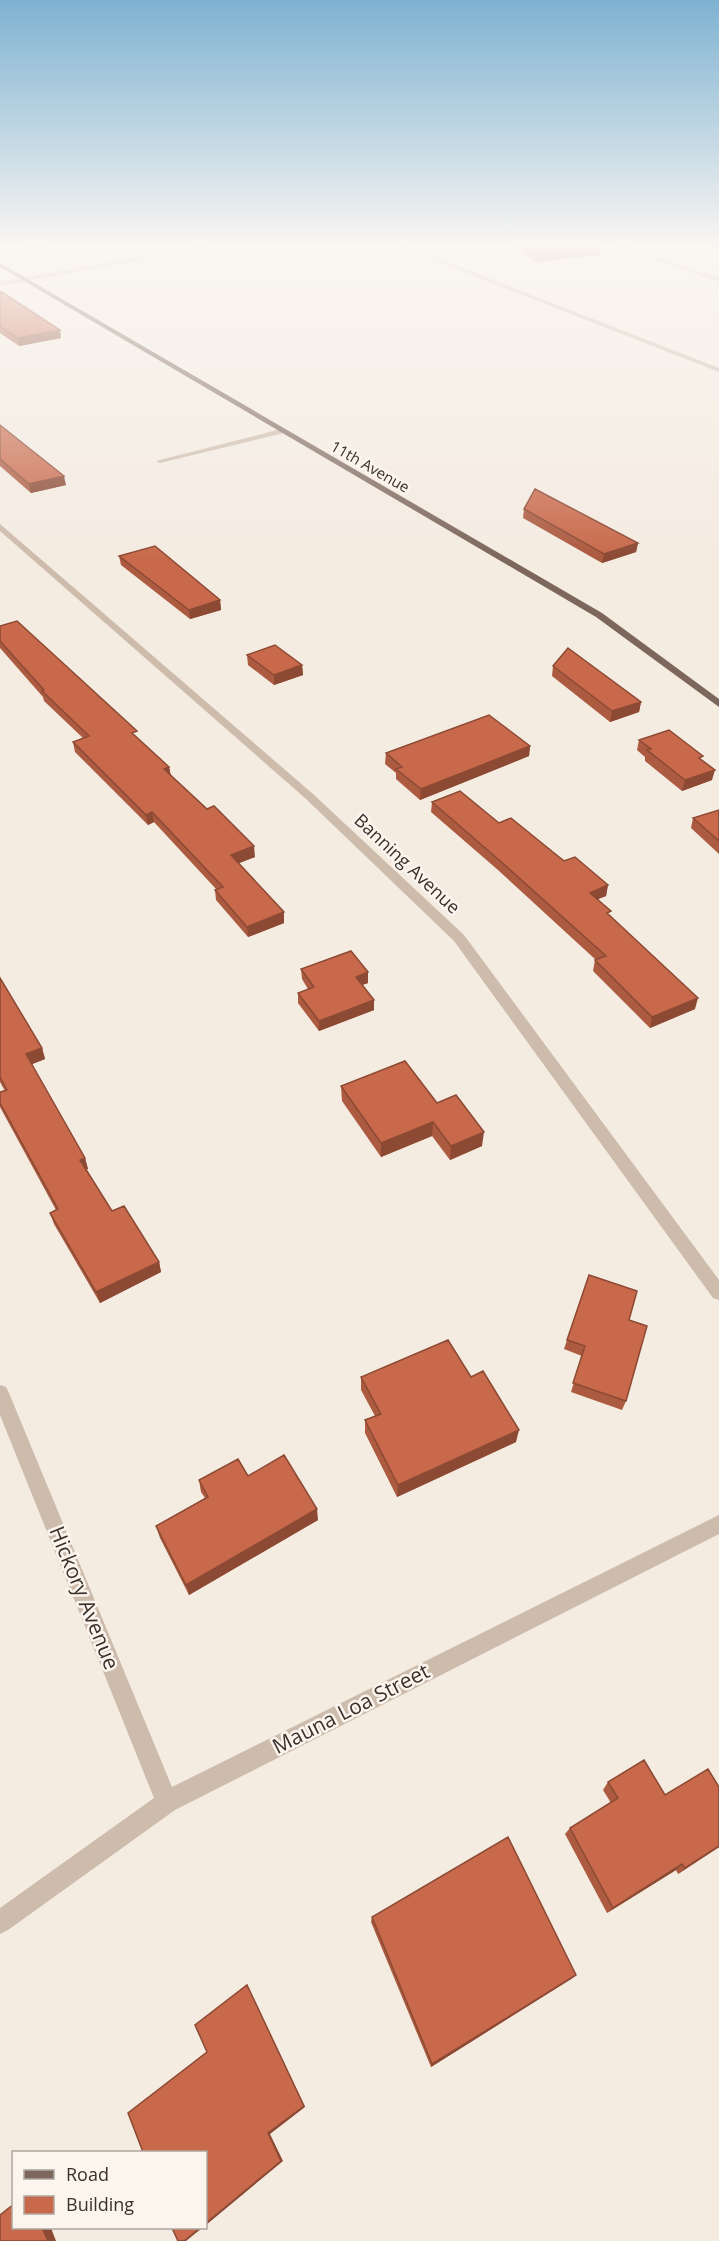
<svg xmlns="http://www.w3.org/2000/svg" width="719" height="2241" viewBox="0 0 719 2241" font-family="'Open Sans',sans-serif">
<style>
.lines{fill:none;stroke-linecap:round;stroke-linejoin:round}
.minor{fill:#cdbbac;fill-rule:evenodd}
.major{fill:#7d675c;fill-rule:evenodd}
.wall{fill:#ac5a40}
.shaded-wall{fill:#8c4a34}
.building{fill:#c8694b;stroke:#8c4a34;stroke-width:1.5}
.labels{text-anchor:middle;stroke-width:5;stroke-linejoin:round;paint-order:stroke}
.far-street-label{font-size:15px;fill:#3b302b;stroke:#fbf5ee}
.street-label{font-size:18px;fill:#3b302b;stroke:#fbf5ee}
.near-street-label{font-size:21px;fill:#3b302b;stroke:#fbf5ee}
</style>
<rect width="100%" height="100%" fill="#f4ebe1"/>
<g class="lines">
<path class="minor" d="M211,244H225L0,286V282Z
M392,244H401L719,368V372Z
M610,244H619L719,278V282Z
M281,429L285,431L284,433L160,463L156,461Z
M0,524L313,794L464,935L719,1280V1300L713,1298L454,941L305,798L0,531Z
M0,1385L6,1387L9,1393L172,1787L719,1515V1534L175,1810L8,1930L0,1934V1908L154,1798L0,1415Z"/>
<path class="major" d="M0,263L602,613L719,699V707L596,617L0,267Z"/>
</g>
<path class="wall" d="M17,244H63L27,250Z
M510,244H585L600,250L599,255L536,262Z
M0,292L61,338L19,346L0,333Z
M0,425L66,485L31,493L0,466Z
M524,509L638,543L636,552L602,563L523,518Z
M119,556L220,600L221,610L190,619L121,565Z
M0,626L138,738L169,767L171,776L255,857L238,863L284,912V923L248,937L216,900L215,890L216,889L154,822L148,825L75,752L73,742L83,738L44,701L43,697L0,648Z
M247,655L302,665L303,675L274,685L248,665Z
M553,666L641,702L639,712L610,722L552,676Z
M639,740L702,760L712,780L682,791L645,761V757L637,750Z
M530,746L529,756L420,800L396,779V773L385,764L386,753Z
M432,802L499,823L608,885L606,896L598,899L610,916L695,1009L650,1028L593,971L595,960H596L498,870L431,812Z
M719,810V854L691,828L693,818Z
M301,969L368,983L362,985L374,1010L319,1031L298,1003V993L308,989L302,979Z
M0,978L42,1048L45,1059L32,1064L85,1158L88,1169H86L112,1211L159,1262L161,1272L100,1303L54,1224L50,1213L56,1210L0,1107V1092L5,1091L0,1082Z
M341,1086L437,1103L482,1146L450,1160L432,1136L381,1157L342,1101Z
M629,1320L626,1401L622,1410L571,1392L582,1356L564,1349L567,1340Z
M361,1377H471L516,1442L397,1497L365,1433V1420L375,1416L361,1390Z
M248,1476L318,1520L189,1595L160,1538L156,1526L205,1498L201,1492L199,1480Z
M608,1782L665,1795L719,1847L678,1874L676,1870L607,1913L565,1834L570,1828L611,1803L603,1790Z
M372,1917L576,1975L571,1979L431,2067L371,1922Z"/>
<path class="shaded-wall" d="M26,244H63L27,250Z
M600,250L599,255L536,262L537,256Z
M60,330L61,338L19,346L18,338Z
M64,476L66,485L31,493L29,484Z
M638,543L636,552L602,563L604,554Z
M220,600L221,610L190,619L189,610Z
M302,665L303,675L274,685V675Z
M641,702L639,712L610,722L612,711Z
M530,746L529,756L420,800L421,789Z
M169,767L171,777L164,769Z
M715,770L712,780L682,791L685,780Z
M152,812L154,822L148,825L146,815Z
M254,846L255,857L232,866L231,855Z
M608,885L606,896L588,903L590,893Z
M284,912V923L248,937L247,927Z
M368,972V983L356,987V977Z
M698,998L695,1009L650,1028L652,1017Z
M374,1000V1010L319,1031V1021Z
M42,1048L45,1059L30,1065L26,1054Z
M433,1122L432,1136L381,1157V1143Z
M484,1132L482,1146L450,1160L451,1146Z
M85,1158L88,1169L83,1171L80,1160Z
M159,1262L161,1272L100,1303L96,1292Z
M519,1430L516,1442L397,1497L398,1485Z
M317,1509L318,1520L189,1595L186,1585Z
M719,1846V1847L678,1874L685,1868Z
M682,1864L676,1870L607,1913L613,1908Z
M576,1975L571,1979L431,2067L432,2064Z
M247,1985L305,2107L270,2134L283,2161L206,2225Z
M42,2228H51L56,2241H48Z
M200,2228H202L186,2241H184Z"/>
<path class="building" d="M519,244H585L600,250L537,256Z
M0,292H2L60,330L18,338L0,326Z
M0,425L64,476L29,484L0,459Z
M535,489L638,543L604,554L524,509Z
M155,546L220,600L189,610L119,556Z
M17,621L137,731L132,733L169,767L164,769L207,809L214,806L254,846L231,855L284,912L247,927L215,890L223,887L152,812L146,815L73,742L89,736L42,691L44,690L0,641V626Z
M275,645L302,665L274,675L247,655Z
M568,648L641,702L612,711L553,666Z
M489,715L530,746L421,789L396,769L402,767L386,753Z
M669,730L703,756L699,758L715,770L685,780L647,750L651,749L639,740Z
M460,791L499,823L511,818L564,861L575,857L608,885L590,893L611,911L607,913L698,998L652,1017L595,960L606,956L499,860L432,802Z
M719,810V841L693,818Z
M351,951L368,972L356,977L374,1000L319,1021L298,993L314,987L301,969Z
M0,978L42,1048L26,1054L85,1158L80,1160L112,1211L124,1206L159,1262L96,1292L50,1213L58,1209L0,1103V1092L7,1090L0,1077Z
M405,1061L437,1103L456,1095L484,1132L451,1146L433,1122L381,1143L341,1086Z
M589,1275L637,1291L629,1320L647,1326L626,1401L573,1383L585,1346L567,1340Z
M448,1340L471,1377L483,1371L519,1430L398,1485L365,1420L381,1414L361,1377Z
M284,1455L317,1509L186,1585L156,1526L208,1497L199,1480L238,1459L248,1476Z
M644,1760L665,1795L708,1769L719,1787V1846L685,1868L682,1864L613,1908L570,1828L618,1798L608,1782Z
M508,1837L576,1975L432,2064L372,1917Z
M247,1985L304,2106L268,2133L281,2161L206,2223V2152H143L128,2113L207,2052L195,2025Z
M14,2204V2228H42L48,2241H0V2215Z
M172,2228H200L184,2241H178Z"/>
<linearGradient id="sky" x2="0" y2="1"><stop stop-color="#7eb2d2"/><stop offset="0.44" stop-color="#faf6f2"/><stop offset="1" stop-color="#faf6f2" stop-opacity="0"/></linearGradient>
<rect width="719" height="558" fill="url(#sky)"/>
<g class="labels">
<g class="far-street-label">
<text transform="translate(370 467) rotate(30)" y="5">11th Avenue</text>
</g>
<g class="street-label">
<text transform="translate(407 864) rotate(43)" y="6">Banning Avenue</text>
</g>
<g class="near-street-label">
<text transform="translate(84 1598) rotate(68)" y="7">Hickory Avenue</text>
<text transform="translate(351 1709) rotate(-27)" y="7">Mauna Loa Street</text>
</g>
</g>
<rect x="12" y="2151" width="195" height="78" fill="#fbf5ee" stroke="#aea6a0" stroke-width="1.5"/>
<rect x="24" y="2170" width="30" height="9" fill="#7d675c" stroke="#aea6a0" stroke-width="1.5"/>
<text x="66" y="2181" font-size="18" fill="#3b302b">Road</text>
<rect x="24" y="2196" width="30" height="18" fill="#c8694b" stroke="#aea6a0" stroke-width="1.5"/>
<text x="66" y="2211" font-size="18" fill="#3b302b">Building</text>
</svg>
